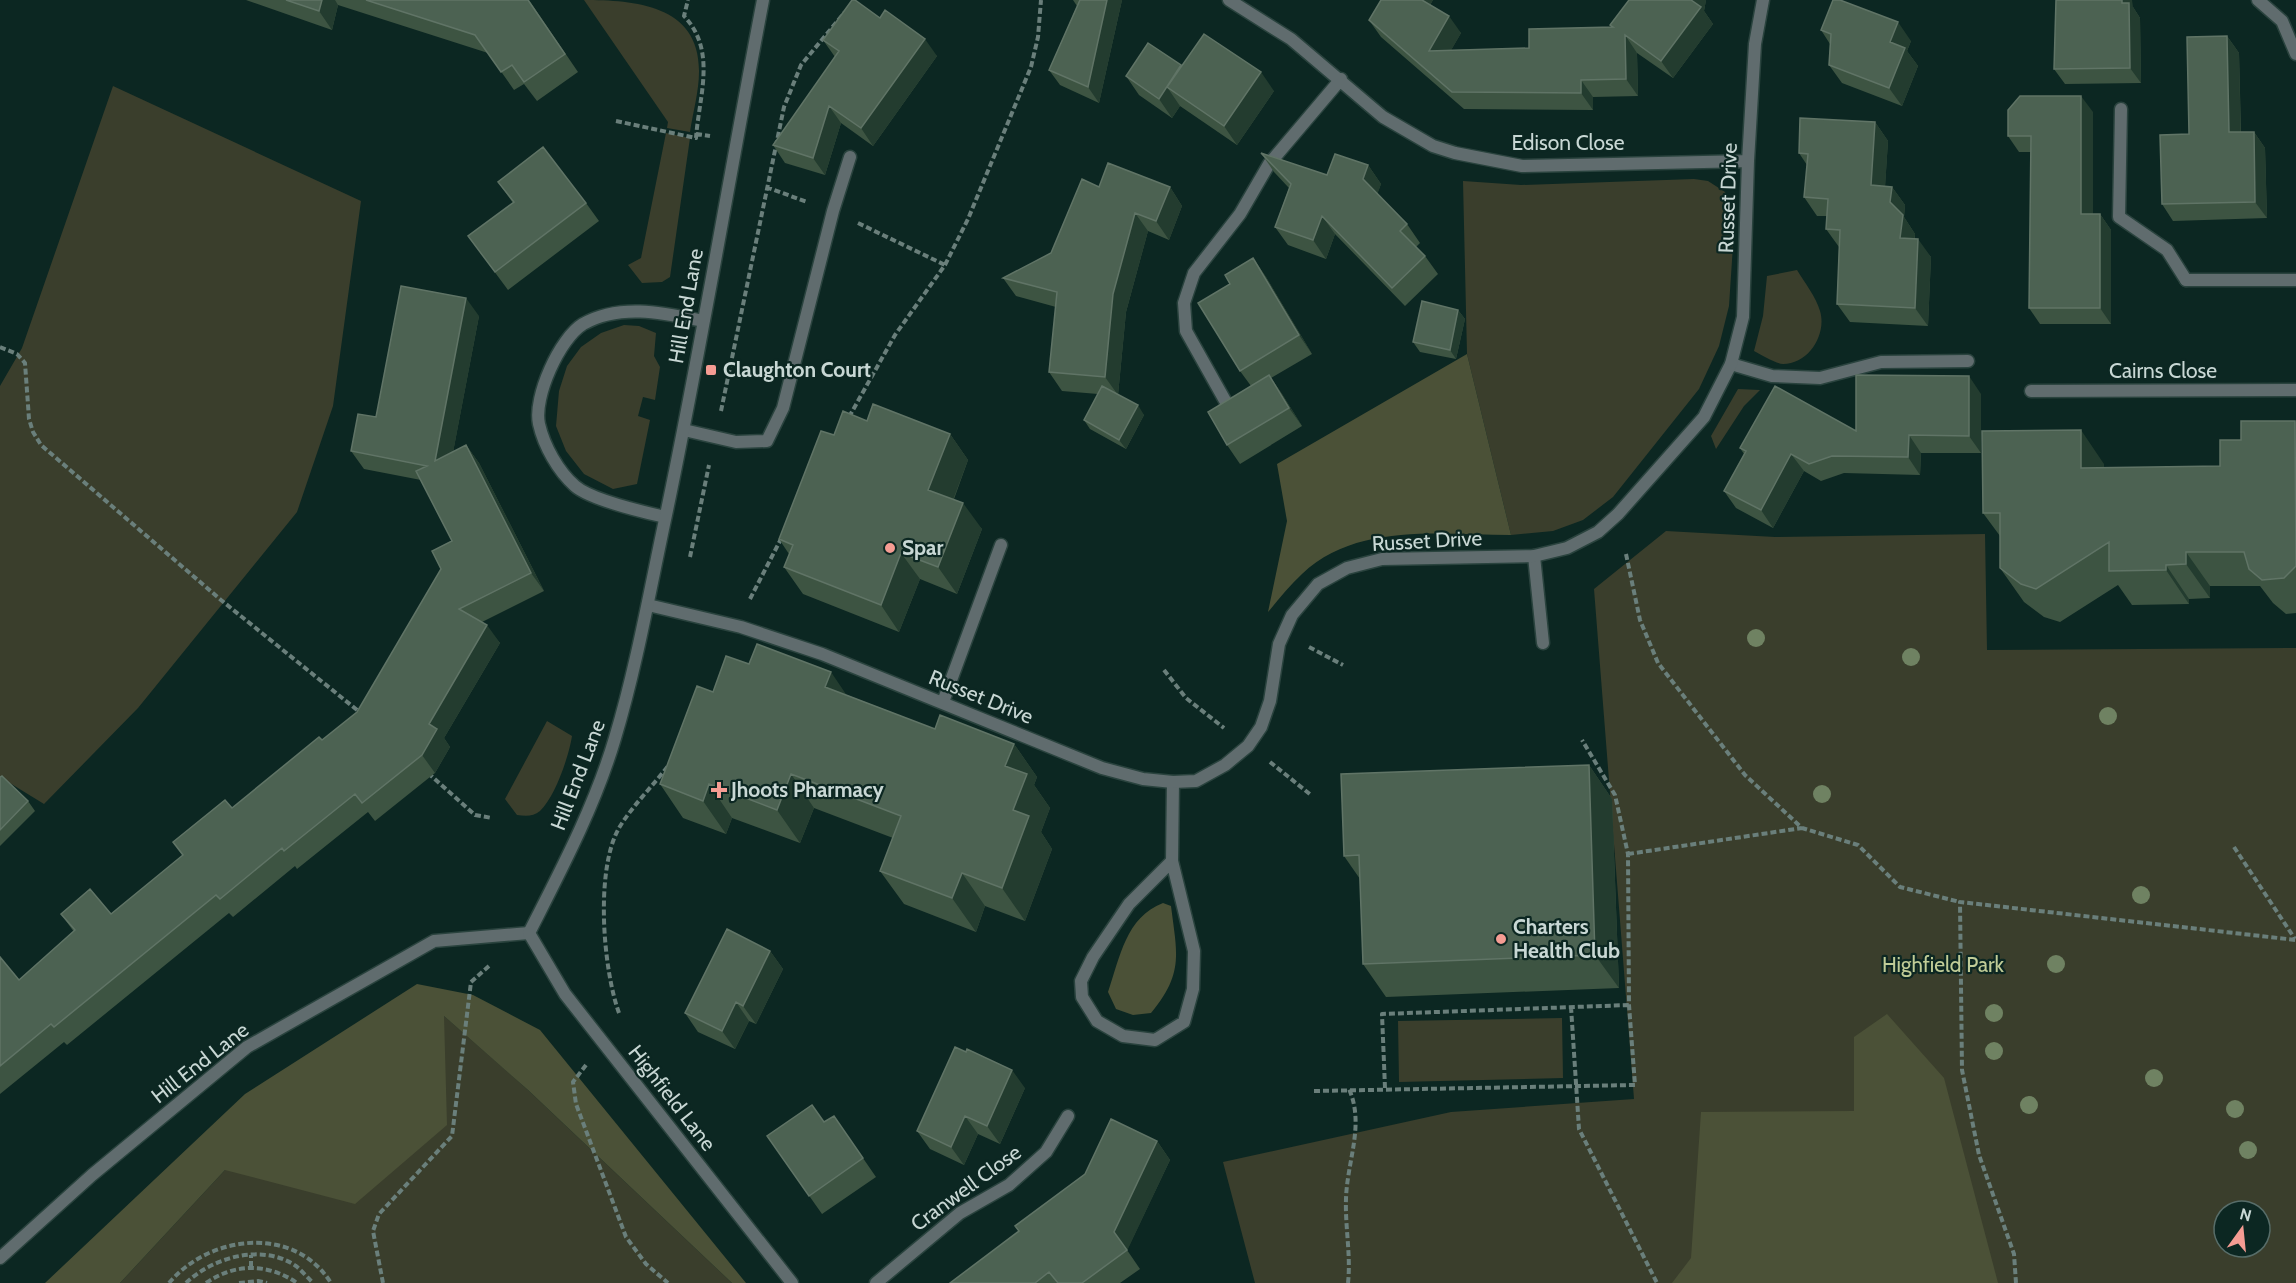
<svg xmlns="http://www.w3.org/2000/svg" width="2296" height="1283" viewBox="0 0 2296 1283" font-family="Cabin,sans-serif">
<style>
.green{fill:#3a3e2c;fill-rule:evenodd}
.forest{fill:#4b5137}
.lines{fill:none;stroke-linecap:round;stroke-linejoin:round}
.service-casing{stroke:#2a433e;stroke-width:15}
.minor-casing{stroke:#2a433e;stroke-width:15}
.tertiary-casing{stroke:#2a433e;stroke-width:15}
.path{stroke:#6a7f7b;stroke-width:4;stroke-dasharray:6 3;stroke-linecap:butt}
.service{stroke:#606c6e;stroke-width:12}
.minor{stroke:#606c6e;stroke-width:12}
.tertiary{stroke:#606c6e;stroke-width:12}
.tree{fill:#6f8262}
.wall{fill:#3d5442}
.shaded-wall{fill:#233c2f}
.building{fill:#4c6252;stroke:#607466;stroke-width:1.5}
.poi-dot{fill:#f59c93;stroke:#0c2722;stroke-width:2}
.labels{text-anchor:middle;stroke-width:4.5;stroke-linejoin:round;paint-order:stroke}
.street-label{font-size:21px;fill:#c8d7d4;stroke:#0c2722}
.poi-label{font-size:21px;font-weight:bold;fill:#c8d7d4;stroke:#0c2722;text-anchor:start}
.park-label{font-size:21px;fill:#c0cc97;stroke:#0c2722}
</style>
<rect width="100%" height="100%" fill="#0c2722"/>
<path class="green" d="M584,0C635,0 700,5 699,72C699,91 693,112 690,132L667,128L668,122Z
M113,86L361,201L333,406L297,512L138,708L44,804L0,777V386L22,348Z
M666,133L690,138L670,277L662,282L642,283L628,265L641,258Z
M1694,179L1708,181L1725,192L1735,215L1729,306L1719,346L1699,389L1613,497L1583,520L1553,531L1511,535L1467,354L1463,181L1521,185Z
M1797,270C1805,283 1816,297 1820,311C1827,334 1809,364 1783,364C1774,363 1762,355 1754,351L1763,316L1767,276Z
M624,325L639,326L656,333L654,356L660,367L655,400L643,397L638,416L650,420L637,484L613,489L584,474L566,451L556,426L559,391L567,366L581,347L601,333Z
M1738,389L1760,390L1744,406L1716,449L1711,436Z
M1666,531L1775,537L1985,534L1987,650L2296,648V1283H1255L1223,1162L1451,1112L1634,1099L1594,589ZM2224,1211H2260V1247H2224Z
M547,721L572,736C569,756 555,797 540,811C533,817 525,816 517,815L505,799Z
M443,1015L528,1090L732,1283H120L225,1170Z
M1562,1018L1563,1078L1399,1082L1398,1021Z"/>
<path class="forest" d="M1467,354L1511,535C1441,535 1357,522 1302,574C1290,585 1279,599 1268,612L1287,521L1277,464Z
M1163,903L1171,906C1177,954 1184,973 1151,1013L1133,1015L1116,1009L1108,992C1120,957 1126,917 1163,903Z
M417,984L473,995L540,1030L746,1283H732L528,1090L444,1016L447,1125L355,1204L225,1170L120,1283H45L245,1094Z
M1887,1014L1944,1078L1998,1283H1672L1691,1258L1701,1112L1854,1111V1037Z"/>
<g class="lines">
<g class="service-casing">
<path id="service" d="M2121,109L2119,217L2167,250L2186,280
M1731,364L1772,376L1820,378L1881,362L1968,361
M2031,391L2296,390
M684,430L736,442L767,441L783,408L833,211L850,157
M1534,556L1543,643
M943,702L1001,545
M1172,861L1129,904L1093,957L1081,981L1082,997L1097,1021L1123,1036L1155,1040L1184,1022L1193,989L1194,951L1172,861L1173,782"/>
</g>
<g class="minor-casing">
<path id="minor" d="M1229,0L1291,39L1383,117L1433,146L1455,153L1522,166L1748,161
M2258,0L2282,21L2296,54
M2186,280H2296
M1232,413L1186,331L1184,303L1194,273L1240,214L1269,164L1341,79
M665,517C643,512 591,500 575,486C558,471 544,446 539,424C533,397 560,338 583,324C620,303 664,313 703,321
M648,605L741,627L822,654L1102,768L1143,779L1173,782L1196,781L1225,765L1248,746L1261,727L1270,701L1279,644L1292,615L1318,584L1347,568L1382,559L1534,556L1567,548L1598,532L1618,514L1704,417L1731,364L1743,317L1748,161L1755,44L1763,0
M0,1258L92,1175L247,1047L434,941L529,933
M876,1283L960,1213L1009,1185L1046,1152L1068,1116"/>
</g>
<g class="tertiary-casing">
<path id="tertiary" d="M763,0C730,172 702,344 666,515C650,589 637,665 615,738C595,806 561,870 529,933L565,994L792,1283"/>
</g>
<path class="path" d="M616,121L696,138C699,96 717,51 684,16L688,0
M696,134L710,136
M766,187L807,202
M858,223L945,265
M0,347L17,354L25,363L29,419L33,432L41,445L221,600L362,714
M721,411L784,107L801,65L845,12
M849,417L895,335L945,265L968,219L1031,67L1038,37L1041,0
M1626,554L1640,620L1658,663L1745,775L1802,828L1858,845L1900,887L1960,902
M690,557L709,465
M750,599L782,537
M1309,647L1343,665
M1164,670L1186,698L1224,728
M1270,762L1311,795
M428,773L475,815L492,818
M2234,847L2295,939
M1628,854L1802,828
M1571,1007L1579,1129L1657,1283
M619,1013C603,969 595,870 619,828C632,806 653,786 668,766
M586,1065L573,1082L576,1104L626,1237L646,1264L668,1283
M1385,1088L1382,1014L1629,1005
M1314,1091L1635,1085L1629,1005L1628,854L1615,795L1582,740
M251,1267V1255
M169,1283C209,1235 294,1224 331,1283
M186,1283C213,1257 263,1243 296,1266C302,1271 308,1278 313,1283
M206,1283C235,1263 268,1263 297,1283
M239,1283L258,1281L267,1283
M383,1283L373,1231L379,1214L452,1136L471,982L489,966
M1348,1283C1351,1255 1345,1227 1346,1199C1347,1161 1365,1125 1349,1089
M2016,1283L2014,1254L1979,1155L1962,1070L1960,902L2296,940"/>
<use href="#service" class="service"/>
<use href="#minor" class="minor"/>
<use href="#tertiary" class="tertiary"/>
</g>
<g class="tree">
<circle cx="1756" cy="638" r="9"/>
<circle cx="1911" cy="657" r="9"/>
<circle cx="2108" cy="716" r="9"/>
<circle cx="1822" cy="794" r="9"/>
<circle cx="2141" cy="895" r="9"/>
<circle cx="2056" cy="964" r="9"/>
<circle cx="1994" cy="1013" r="9"/>
<circle cx="1994" cy="1051" r="9"/>
<circle cx="2154" cy="1078" r="9"/>
<circle cx="2029" cy="1105" r="9"/>
<circle cx="2235" cy="1109" r="9"/>
<circle cx="2248" cy="1150" r="9"/>
</g>
<path class="wall" d="M246,0H529L578,72L537,101L524,84L514,90L488,53L338,5L332,30Z
M1073,0H1122L1099,103L1060,85L1049,70L1077,6Z
M1381,0H1433L1430,5L1461,33L1451,50L1529,48L1612,27L1610,25L1629,0H1706L1704,11L1713,24L1673,78L1637,53L1638,96L1593,97V110L1464,109L1381,37L1369,20Z
M2133,7L2140,18L2141,83L2065,84L2054,69Z
M880,18L937,56L873,146L841,123L825,175L785,163L773,145L835,57L823,40Z
M1821,30L1911,41L1907,51L1918,66L1902,106L1842,83L1829,65L1830,44Z
M2227,36L2239,53L2241,132H2254L2265,148L2267,218L2173,221L2162,204Z
M1182,66L1274,91L1237,145L1180,106L1172,118L1139,95L1126,76Z
M2093,112V214H2100L2111,230V324H2040L2029,308L2031,152H2019L2008,136Z
M1875,122L1888,141L1885,186L1892,187L1905,205L1904,217L1915,234V239L1931,257L1928,326L1850,322L1837,304L1839,247L1826,229L1827,216H1817L1804,197L1807,165L1799,153Z
M1261,153L1327,175L1368,165L1381,184L1377,194L1407,224L1420,243L1416,247L1425,256L1438,274L1405,306L1335,234L1326,259L1288,245L1275,227L1289,188L1274,172Z
M498,182L586,203L599,221L508,290L468,236L513,203Z
M1099,187H1170L1182,206L1169,240L1148,231L1126,312L1118,395L1144,415L1126,449L1090,429L1084,420L1098,394L1062,391L1049,372L1056,307L1016,296L1003,278L1051,253Z
M1253,258L1266,277L1312,354L1271,378L1282,394L1302,426L1240,464L1227,445L1251,386L1240,371L1230,284Z
M1458,310L1465,319L1456,359L1420,352L1413,342Z
M479,316L453,452L466,445L479,463L544,591L482,622L500,643L444,738L450,747L435,773L375,821L368,812L297,869L295,866L233,917L229,913L67,1045L64,1042L0,1094V957L19,980L74,932L61,914H111L183,856L173,842L232,808L322,740L357,712L441,569L452,541L421,480L364,469L351,451L376,417Z
M1981,394V453H1921L1920,475L1844,473L1821,481L1804,471L1773,528L1736,508L1724,491L1744,454L1740,448L1856,431Z
M867,421L950,434L968,460L954,499L982,529L957,594L920,579L899,632L803,594L784,567L789,554L779,539L834,435Z
M2295,421L2296,423V613L2286,614L2273,603L2260,586H2210V598L2189,599V604L2132,605L2118,585L2060,622L2044,617L2024,602L2000,568V536L1983,513L2104,464V468L2220,466L2241,440Z
M749,664L847,695L935,729L1014,744L1037,777L1034,785L1050,808L1041,832L1052,849L1025,921L985,906L976,932L904,904L880,871L893,838L814,808L800,843L732,818L726,834L683,818L660,784L713,692Z
M1589,765L1612,799L1619,988L1386,997L1363,964L1360,879L1344,856Z
M0,777L28,801L35,811L0,846Z
M770,951L783,969L756,1024L749,1021L735,1049L698,1032L685,1013Z
M1025,1088L1000,1144L978,1134L964,1165L930,1149L917,1131Z
M834,1116L876,1177L822,1214L767,1136L824,1122Z
M1157,1141L1170,1160L1127,1250L1140,1269L1120,1283H950Z"/>
<path class="shaded-wall" d="M322,0H335L338,5L332,30L319,11Z
M1107,0H1122L1099,103L1088,87Z
M1417,0H1433L1425,12Z
M1691,0H1706L1704,11L1713,24L1673,78L1661,61Z
M2122,0H2132L2133,7L2140,18L2141,83L2130,68Z
M1449,16L1461,33L1441,68L1429,51Z
M1898,22L1911,41L1907,51L1918,66L1902,106L1889,88L1890,42Z
M1625,35L1637,53L1638,96L1626,79Z
M2227,36L2239,53L2241,149L2229,132Z
M925,39L937,56L873,146L861,128Z
M1181,65L1167,87L1180,106L1172,118L1159,99Z
M1261,72L1274,91L1237,145L1224,126Z
M1581,80L1593,97V110L1581,93Z
M2081,96L2093,112V230L2081,214Z
M829,106L841,123L825,175L813,158Z
M1875,122L1888,141L1884,204L1871,185Z
M2254,132L2265,148L2267,218L2255,202Z
M1368,165L1381,184L1376,198L1363,179Z
M1170,187L1182,206L1169,240L1156,221Z
M1892,187L1905,205L1904,217L1915,234L1913,257L1900,238L1890,202Z
M1135,213L1148,231L1126,312L1118,395L1105,377L1113,294Z
M2100,214L2111,230V324L2100,308Z
M1322,216L1335,234L1326,259L1313,240Z
M1918,239L1931,257L1928,326L1915,308Z
M1253,258L1266,277L1312,354L1299,335Z
M466,298L479,316L448,479L435,461Z
M1458,310L1465,319L1456,359L1450,350Z
M1269,375L1282,394L1302,426L1289,408Z
M1969,376L1981,394V453L1969,436Z
M1138,405L1144,415L1126,449L1119,440Z
M2295,421L2296,423V527Z
M2081,430L2104,464V502L2081,468Z
M950,434L968,460L947,516L928,490Z
M1909,435L1921,453L1920,475L1908,457Z
M466,445L479,463L544,591L531,573Z
M1791,454L1804,471L1773,528L1761,510Z
M963,503L982,529L957,594L938,567Z
M2186,552L2210,586V598L2186,564Z
M901,553L920,579L899,632L881,605Z
M2166,565L2189,599V604L2166,570Z
M487,625L500,643L444,738L450,747L435,773L422,755L429,724Z
M831,672L854,706L825,687Z
M1014,744L1037,777L1034,785L1050,808L1041,832L1052,849L1025,921L1002,888L1013,810L1005,766Z
M1589,765L1612,799L1619,988L1595,955Z
M791,774L814,808L800,843L777,810Z
M709,784L732,818L726,834L703,801Z
M962,873L985,906L976,932L952,898Z
M770,951L783,969L756,1024L743,1006Z
M736,1002L749,1021L735,1049L722,1031Z
M1012,1070L1025,1088L1000,1144L987,1126Z
M965,1116L978,1134L964,1165L951,1147Z
M1157,1141L1170,1160L1127,1251L1114,1232Z"/>
<path class="building" d="M286,0H322L319,11Z
M366,0H528L565,54L524,82L512,65L501,72L475,35Z
M852,0H855L880,18L885,10L925,39L861,128L829,106L813,158L773,145L839,51L823,40Z
M1080,0H1107L1088,87L1049,70Z
M1381,0H1422L1449,16L1429,51L1529,48V29L1613,27L1610,25L1629,0H1691L1701,7L1661,61L1625,35L1626,79L1581,80V93L1452,92L1369,20Z
M1833,0H1840L1898,22L1890,42L1905,48L1889,88L1829,65L1831,34L1821,30Z
M2056,0H2122V3H2129L2130,68L2054,69Z
M1204,34L1261,72L1224,126L1167,87Z
M2227,36L2229,132H2254L2255,202L2162,204L2160,135L2189,134L2187,37Z
M1148,43L1181,65L1159,99L1126,76Z
M2020,96H2081V214H2100V308H2029L2031,136H2008V110Z
M1800,118L1875,122L1871,185L1892,187L1890,202L1903,215L1900,238L1918,239L1915,308L1837,304L1840,230L1826,229L1828,199L1804,197L1808,154L1799,153Z
M543,147L586,203L495,272L468,236L514,202L498,182Z
M1261,153L1327,175L1335,154L1368,165L1363,179L1407,224L1400,231L1425,256L1392,288L1322,216L1313,240L1275,227L1291,184Z
M1108,163L1170,187L1156,221L1135,213L1113,294L1105,377L1049,372L1057,292L1003,278L1051,253L1082,179L1099,187Z
M1253,258L1299,335L1240,371L1198,303L1230,284L1225,275Z
M401,286L466,298L435,461L466,445L531,573L459,609L487,625L429,724L437,729L422,755L362,803L355,794L284,851L282,848L220,899L216,895L54,1027L51,1024L0,1066V957L19,980L75,930L61,914L90,889L111,914L183,855L173,842L225,800L232,808L319,737L322,740L357,712L441,569L432,551L452,541L416,471L427,466L351,451L358,414L376,417Z
M1422,301L1458,310L1450,350L1413,342Z
M1269,375L1289,408L1227,445L1208,412Z
M1856,375L1969,376V436L1909,435L1908,457L1832,456L1809,464L1791,454L1761,510L1724,491L1746,451L1740,448L1775,386L1856,431Z
M1102,386L1138,405L1119,440L1084,420Z
M873,404L950,434L928,490L963,503L938,567L901,553L881,605L784,567L793,545L779,539L821,431L834,435L843,411L867,421Z
M2241,421H2295L2296,566L2284,578L2262,580L2249,569L2244,552H2186V564L2166,565V570L2109,571V542L2036,589L2021,584L2000,568V513H1983L1982,431L2081,430V468L2220,466V440H2241Z
M757,644L831,672L825,687L935,729L940,715L1014,744L1005,766L1027,774L1013,810L1029,816L1002,888L962,873L952,898L880,871L901,816L791,774L777,810L709,784L703,801L660,784L697,686L713,692L726,656L749,664Z
M1589,765L1595,955L1363,964L1359,855L1344,856L1341,774Z
M2,776L28,801L0,830V777Z
M727,929L770,951L743,1006L736,1002L722,1031L685,1013Z
M955,1047L966,1052L967,1049L1012,1070L987,1126L965,1116L951,1147L917,1131Z
M812,1105L824,1122L834,1116L863,1158L809,1196L767,1136Z
M1111,1119L1157,1141L1114,1232L1127,1250L1082,1283H1058L1049,1272L1035,1283H950L1019,1231L1015,1226L1085,1174Z"/>
<g class="poi-dot">
<rect x="705" y="364" width="12" height="12" rx="3"/>
<circle cx="890" cy="548" r="6"/>
<path d="M716 781h6v6h6v6h-6v6h-6v-6h-6v-6h6z"/>
<circle cx="1501" cy="939" r="6"/>
</g>
<g class="labels">
<g class="street-label">
<text x="1568" y="150">Edison Close</text>
<text transform="translate(1728 198) rotate(-88)" y="7">Russet Drive</text>
<text transform="translate(686 306) rotate(-80)" y="7">Hill End Lane</text>
<text x="2163" y="378">Cairns Close</text>
<text transform="translate(1427 541) rotate(-3)" y="7">Russet Drive</text>
<text transform="translate(981 697) rotate(22)" y="7">Russet Drive</text>
<text transform="translate(578 775) rotate(-69)" y="7">Hill End Lane</text>
<text transform="translate(200 1063) rotate(-38)" y="7">Hill End Lane</text>
<text transform="translate(672 1098) rotate(52)" y="7">Highfield Lane</text>
<text transform="translate(966 1188) rotate(-36)" y="7">Cranwell Close</text>
</g>
<g class="poi-label">
<text x="723" y="377">Claughton Court</text>
<text x="902" y="555">Spar</text>
<text x="731" y="797">Jhoots Pharmacy</text>
<text x="1513" y="934">Charters<tspan x="1513" dy="24">Health Club</tspan></text>
</g>
<g class="park-label">
<text x="1943" y="972">Highfield Park</text>
</g>
</g>
<g transform="translate(2242 1229) rotate(15)"><circle r="28" fill="#0c2722" stroke="#576d69" stroke-width="1.5"/>
<path d="M0-4.5L10 22L0 15L-10 22Z" fill="#f59c93"/>
<text y="-9" font-size="16" font-weight="bold" text-anchor="middle" fill="#c8d7d4">N</text>
</g>
</svg>
